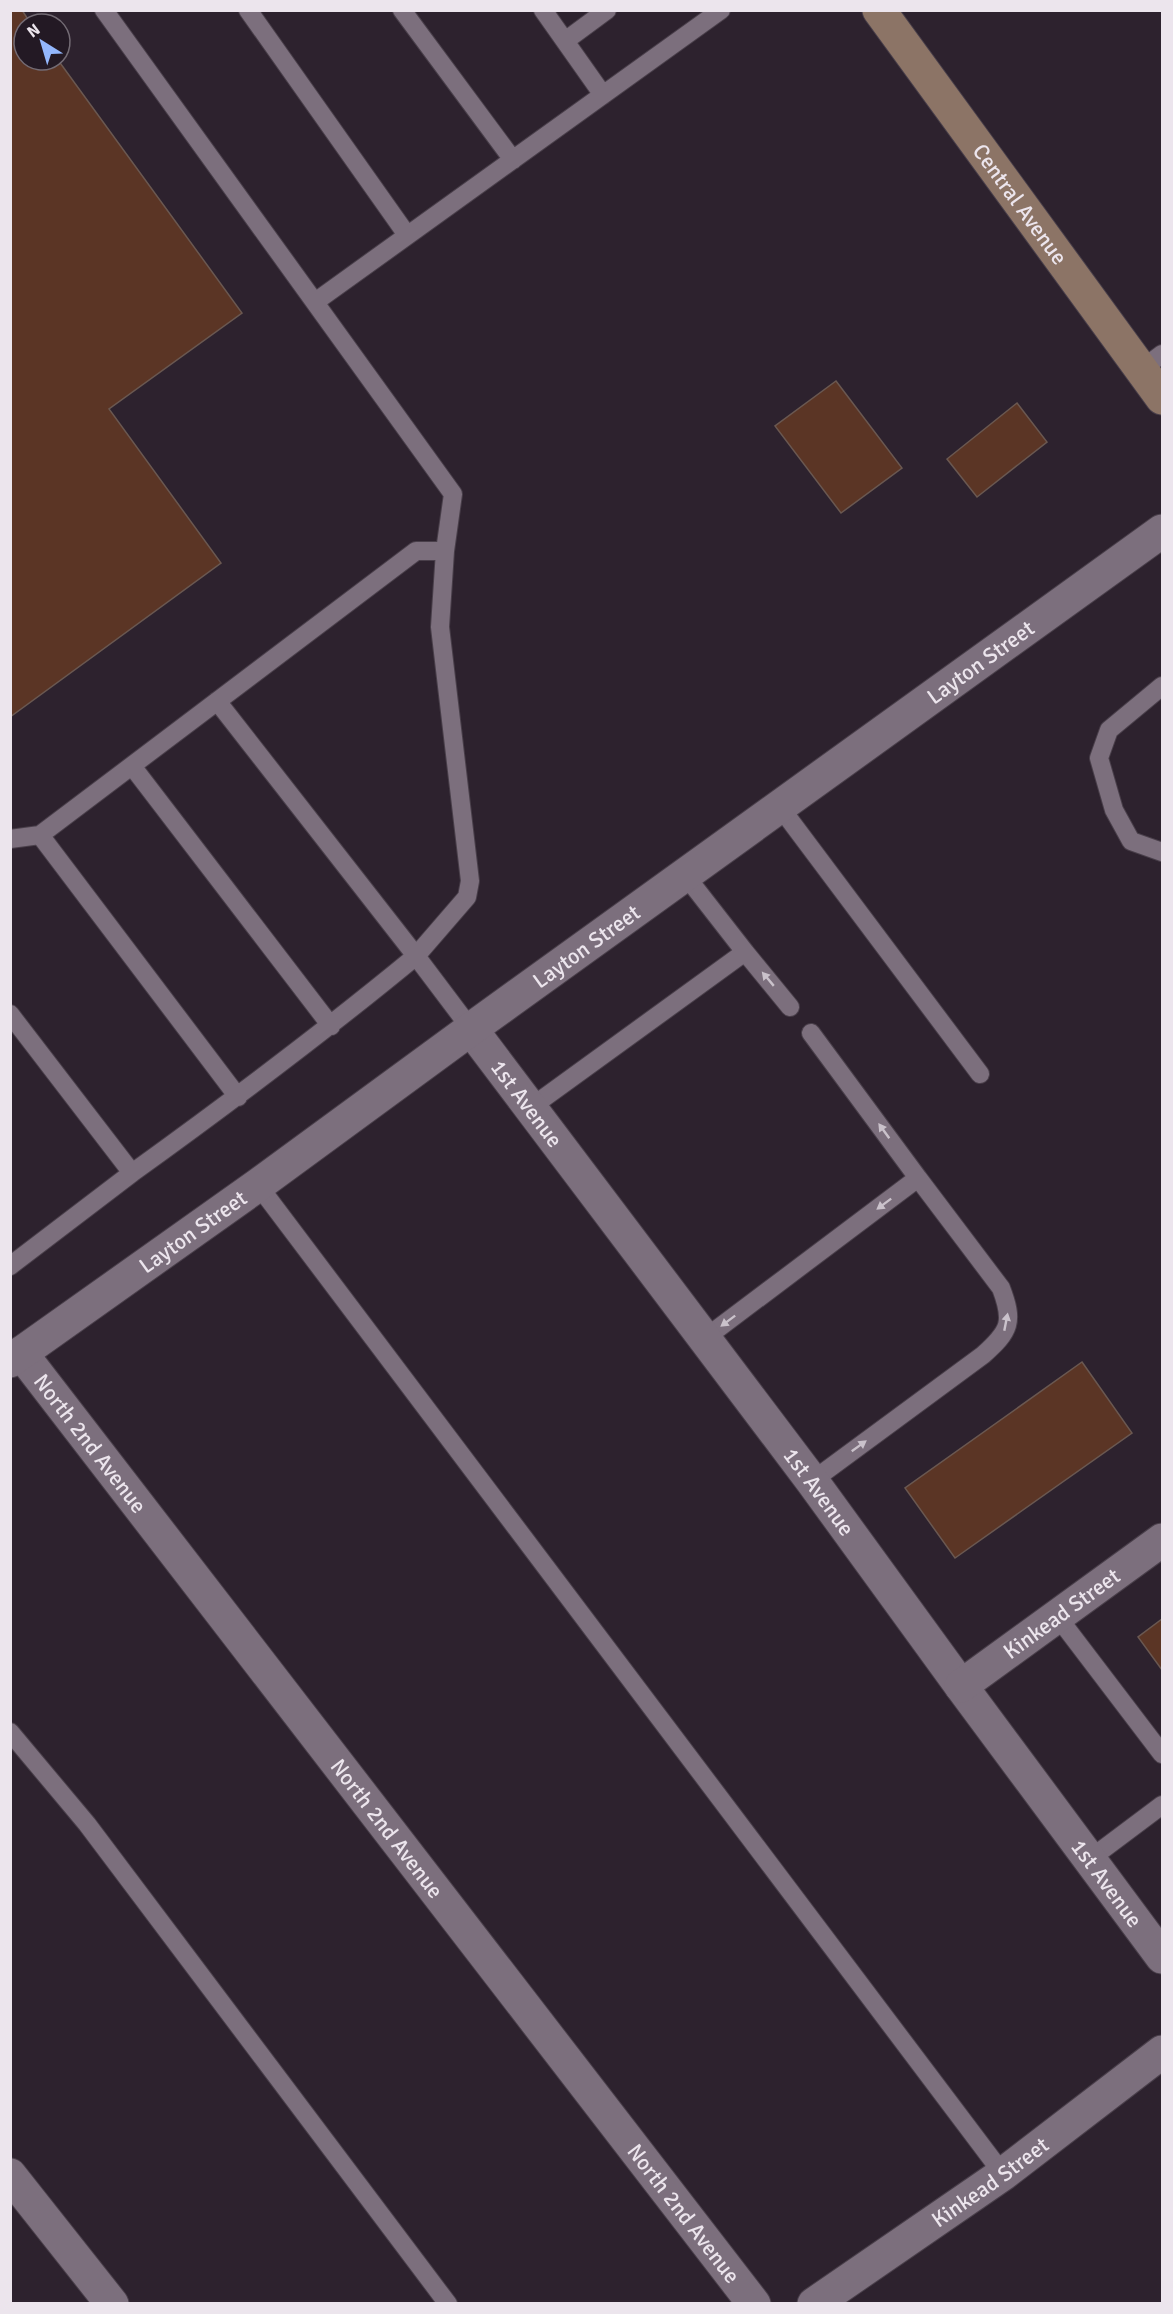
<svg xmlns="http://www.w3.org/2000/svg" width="1173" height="2314" viewBox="0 0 1173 2314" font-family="Signika,sans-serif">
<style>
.building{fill:#5b3525;stroke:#6a5851;stroke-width:1.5}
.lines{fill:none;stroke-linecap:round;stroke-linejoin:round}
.lane-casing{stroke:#493f4a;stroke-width:20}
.street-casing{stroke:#493f4a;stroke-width:35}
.secondary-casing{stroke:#493f4a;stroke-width:35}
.lane{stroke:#7c6f7d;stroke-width:18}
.street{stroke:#7c6f7d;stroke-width:33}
.secondary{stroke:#8c7466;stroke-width:33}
.oneway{fill:#cac2cb}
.labels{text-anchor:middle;stroke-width:6;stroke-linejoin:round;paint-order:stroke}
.street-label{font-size:22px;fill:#ece5ed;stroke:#231924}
</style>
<rect width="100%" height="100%" fill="#2d222e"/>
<path class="building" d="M10,10H22L31,24H24V60H58L242,313L109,409L221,563L10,717Z
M836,381L902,468L841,513L775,426Z
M1017,403L1047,442L977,497L947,459Z
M1082,1362L1132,1433L955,1558L905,1488Z
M1162,1619V1670L1138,1637Z"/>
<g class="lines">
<g class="lane-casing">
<path id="lane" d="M104,10L453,494L445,551L440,627L470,881L467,897L416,956L471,1029
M248,10L407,235
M402,10L513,160
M543,10L603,95
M565,41L607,10
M315,302L721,10
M1142,369L1162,354
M1162,686L1109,730L1099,758L1114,810L1131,841L1162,852
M132,766L331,1026
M780,807L980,1074
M40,835L238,1097
M10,839L40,835L416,551H445
M745,952L790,1007
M10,1014L132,1173C229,1103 324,1032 416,956L217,701
M811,1033L918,1178
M530,1108L745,952L685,875
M258,1185L1003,2174
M10,1266L132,1173
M704,1339L918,1178L1001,1288C1014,1322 1010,1331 983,1355L812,1481
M1057,1616L1162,1754
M10,1732L87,1824L448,2304
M1090,1859L1162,1805"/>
</g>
<g class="street-casing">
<g id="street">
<path id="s1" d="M471,1029L812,1481L961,1686L1162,1957"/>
<path id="s2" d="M21,1353L754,2304"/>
<path id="s3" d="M10,1361L258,1185L471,1029L1162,531"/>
<path id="s4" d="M961,1686L1162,1540"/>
<path d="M10,2175L112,2304"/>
<path id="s5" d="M814,2304L1003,2174L1162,2052"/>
</g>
</g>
<g class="secondary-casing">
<g id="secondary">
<path id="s6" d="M879,10L1162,398"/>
</g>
</g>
<use href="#lane" class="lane"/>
<use href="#street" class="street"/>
<use href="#secondary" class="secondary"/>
</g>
<defs><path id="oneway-solid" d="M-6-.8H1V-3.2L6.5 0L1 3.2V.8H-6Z" transform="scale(1.5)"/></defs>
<g class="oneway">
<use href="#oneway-solid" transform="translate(768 979) rotate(-130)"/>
<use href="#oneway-solid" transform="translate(884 1131) rotate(-126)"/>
<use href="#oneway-solid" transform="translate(884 1204) rotate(143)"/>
<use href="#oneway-solid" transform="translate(728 1321) rotate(143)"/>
<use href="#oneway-solid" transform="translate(1006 1322) rotate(-79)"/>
<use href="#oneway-solid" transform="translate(859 1446) rotate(-36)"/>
</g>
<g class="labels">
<g class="street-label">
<text dy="8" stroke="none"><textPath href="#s6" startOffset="240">Central Avenue</textPath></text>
<text dy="8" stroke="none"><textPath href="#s3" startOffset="1196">Layton Street</textPath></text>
<text dy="8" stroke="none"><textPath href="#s3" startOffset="710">Layton Street</textPath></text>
<text dy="8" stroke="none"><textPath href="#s1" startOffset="93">1st Avenue</textPath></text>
<text dy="8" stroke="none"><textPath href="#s3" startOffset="224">Layton Street</textPath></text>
<text dy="8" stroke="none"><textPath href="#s2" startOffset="114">North 2nd Avenue</textPath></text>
<text dy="8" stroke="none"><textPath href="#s1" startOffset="579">1st Avenue</textPath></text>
<text dy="8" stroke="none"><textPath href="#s4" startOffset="124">Kinkead Street</textPath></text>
<text dy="8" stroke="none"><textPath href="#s2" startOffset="600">North 2nd Avenue</textPath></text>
<text dy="8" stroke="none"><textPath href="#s1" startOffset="1065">1st Avenue</textPath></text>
<text dy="8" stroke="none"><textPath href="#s5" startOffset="214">Kinkead Street</textPath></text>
<text dy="8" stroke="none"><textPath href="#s2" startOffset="1086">North 2nd Avenue</textPath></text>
</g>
</g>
<rect width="1173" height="2314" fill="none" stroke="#ece5ed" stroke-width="24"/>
<g transform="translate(42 42) rotate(323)"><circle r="28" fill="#231924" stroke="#736b74" stroke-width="1.5"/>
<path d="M0-4.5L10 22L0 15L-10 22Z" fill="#93b7fd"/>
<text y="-9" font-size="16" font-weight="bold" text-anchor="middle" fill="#ece5ed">N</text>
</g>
</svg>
